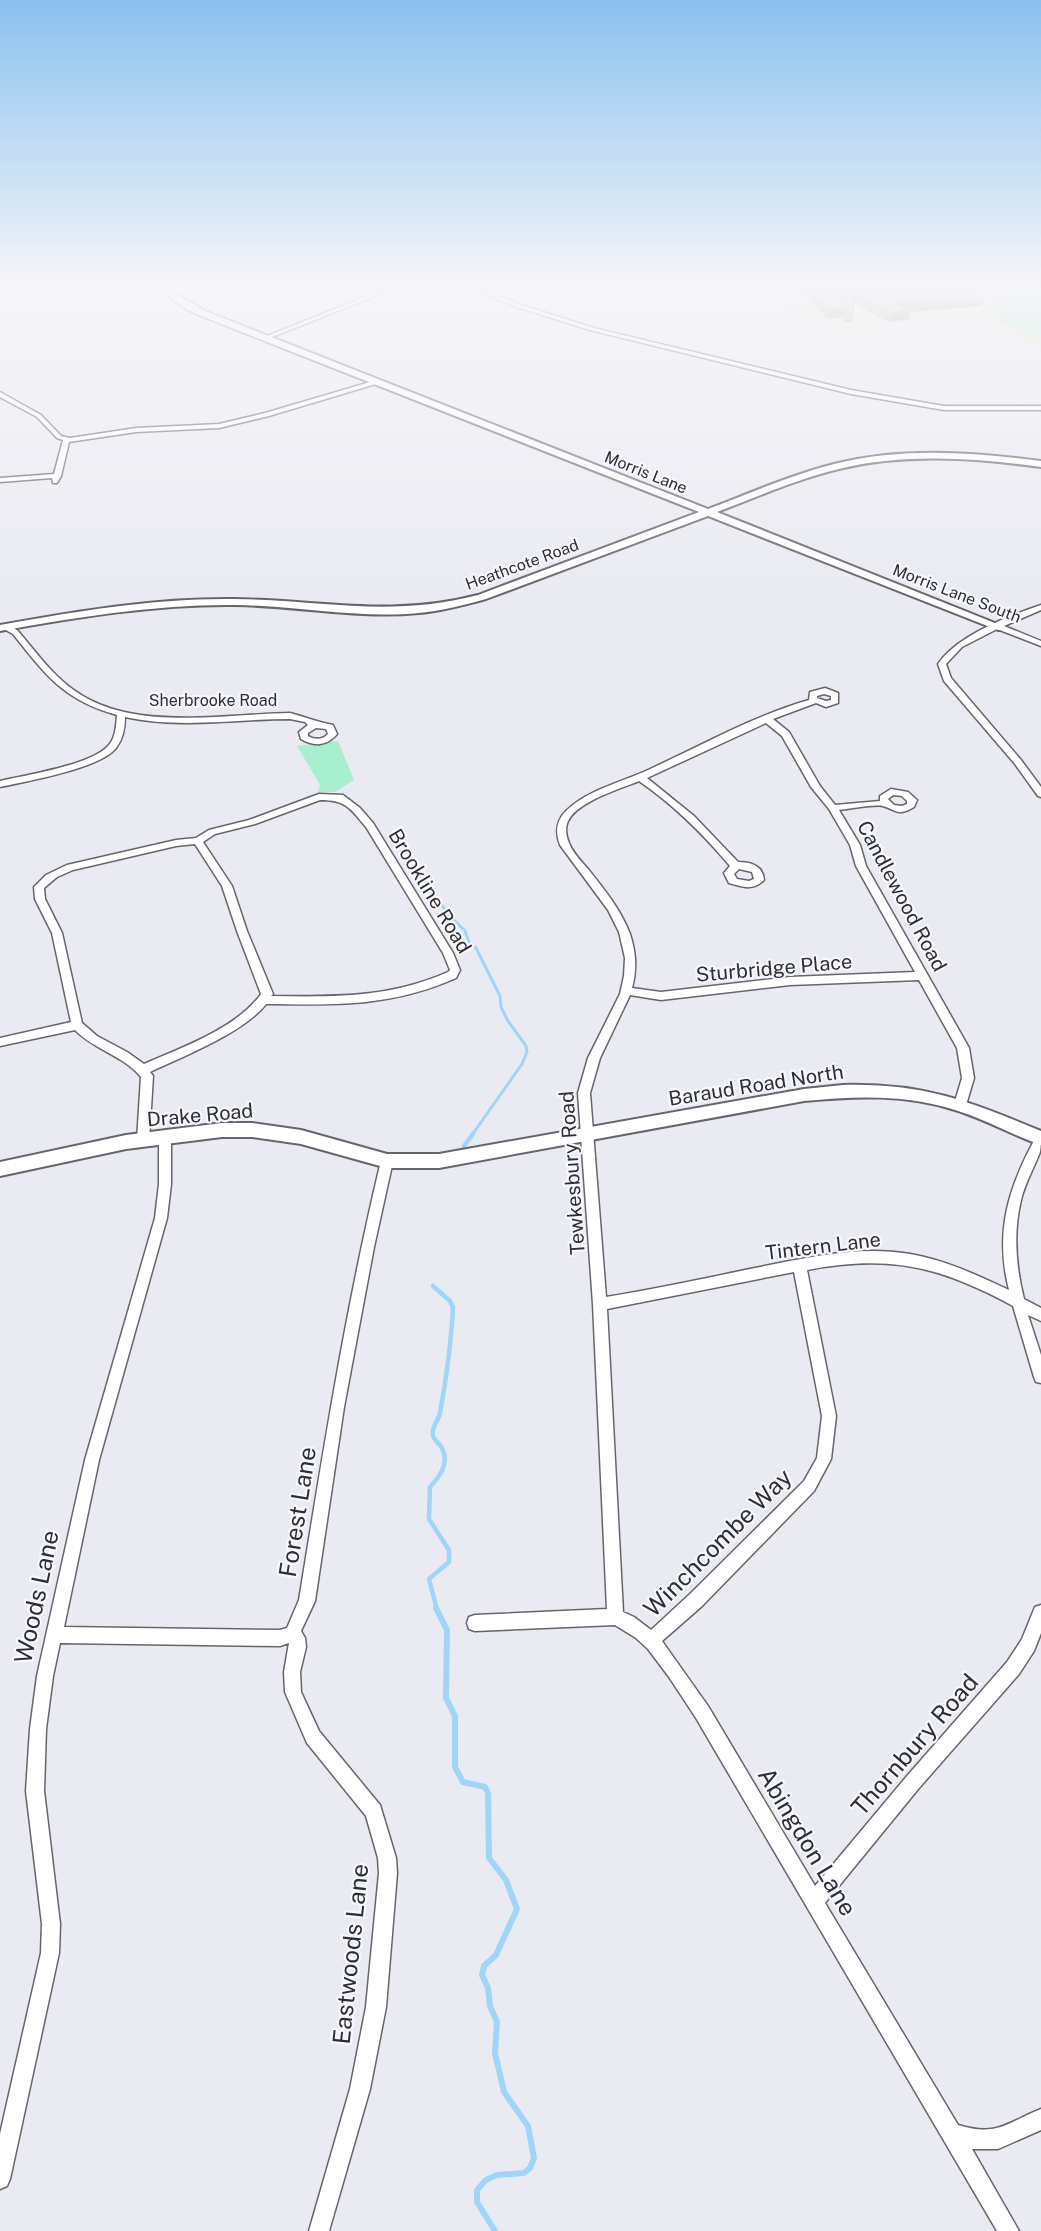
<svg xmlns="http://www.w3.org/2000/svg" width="1041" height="2231" viewBox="0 0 1041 2231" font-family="'Public Sans',sans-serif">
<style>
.education{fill:#efdecd}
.green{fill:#a8efcf}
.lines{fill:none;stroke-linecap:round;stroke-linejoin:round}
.stream-far2{stroke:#9fd5f9;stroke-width:3}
.stream-far1{stroke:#9fd5f9;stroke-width:4.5}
.stream{stroke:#9fd5f9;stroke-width:6}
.street-casing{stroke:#65666c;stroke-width:3}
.secondary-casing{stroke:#65666c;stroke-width:4}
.street{fill:#fff;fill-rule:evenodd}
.secondary{fill:#fff;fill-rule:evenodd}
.wall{fill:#a29d99}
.shaded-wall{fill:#847f7d}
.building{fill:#bcb6b2;stroke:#847f7d;stroke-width:1.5}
.labels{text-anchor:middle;stroke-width:4.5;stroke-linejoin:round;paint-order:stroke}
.far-street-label{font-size:16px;fill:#2d2e30;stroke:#f7f8ff}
.street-label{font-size:20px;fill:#2d2e30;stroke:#f7f8ff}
.near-street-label{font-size:24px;fill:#2d2e30;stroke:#f7f8ff}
</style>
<rect width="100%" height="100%" fill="#eaebf2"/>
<path class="education" d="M768,286H1041V346L960,318H919L851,334L756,300Z"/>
<path class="green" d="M1000,286H1041V337L997,321L986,313L992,306Z
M338,741L354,780L335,792H318L320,785L297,746Z"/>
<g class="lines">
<path class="stream-far2" d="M415,869V875L429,886L448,914L465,931L469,942L476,948L500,996L501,1007L508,1021L526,1046L527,1052L522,1064L472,1135"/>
<path class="stream-far1" d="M464,1146L473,1134
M433,1286L450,1301L453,1307C451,1346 447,1375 440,1413C439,1419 434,1424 433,1430C431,1441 440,1442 443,1450C449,1465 439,1477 430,1487L429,1519L449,1550V1562L429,1579L437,1610"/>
<path class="stream" d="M436,1608L447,1630L446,1698L455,1716V1767L463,1782L485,1787L488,1793L489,1858L506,1880L517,1909L496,1955L484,1966L482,1975L488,1988L490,2006L497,2022L495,2053L504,2092L528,2126L534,2158L530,2168L524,2173L497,2175L486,2180L477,2190V2202L495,2231"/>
<g class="street-casing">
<path id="street" d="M403,286H413L388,291L267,339L262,338L385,289Z
M455,286H464L484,290L524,306L594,328L851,390L944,406H1041V410H944L851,394L590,330L520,308L480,292Z
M377,380L379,383L269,416L219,428L136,432L69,442L61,476L57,483H53L52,478L0,482V478L54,474L63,440L57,438L37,417L0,397V392L41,415L61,436L70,438L136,428L219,424L265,413Z
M1041,605V610L1004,626L1041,641V646L997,629L962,647L946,664L951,678L1021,760L1041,787V797L1038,796L1015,764L944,681L938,664C957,636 1008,616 1041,605Z
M4,625H10L18,631C36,652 52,675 75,691C133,732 223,714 290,713C305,717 318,722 333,725L337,734C327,746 314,747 301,739L299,732L308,725L305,722L290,719C236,719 179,729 125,717C125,728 123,739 116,748C99,769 27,781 0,787V781C26,775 91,765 108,746C116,738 116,725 117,715C63,700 46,675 13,634L4,629ZM316,728L326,729L328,734C322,740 315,740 308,736V733Z
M825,688L838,693V703L826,707L816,703L773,719L789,732L820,786L835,805L880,801V796L891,789L908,792L917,800L914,807C897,817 897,810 883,806C876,804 848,809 839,810L860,845L866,866L969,1048L974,1078L966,1105L964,1108H956L954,1105L962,1078L957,1048L919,980L790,985L661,1000L630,995L600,1058L590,1093L606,1297C656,1289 706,1278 755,1268C806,1258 858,1245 910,1254C945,1260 977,1275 1009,1290C994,1231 1009,1186 1037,1135L1041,1133C1041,1139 1041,1146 1040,1152C1034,1168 1025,1183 1021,1200C1013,1233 1016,1267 1024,1299L1041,1308V1321L1028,1315L1041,1355V1383L1036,1382L1034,1377L1013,1306C940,1266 888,1254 807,1270L836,1416L831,1459L814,1491L702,1606L662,1641L708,1706L815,1886L907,1776L1007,1662L1022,1639L1035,1607L1041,1605V1633L1034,1651L1019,1674L919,1788L825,1903L958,2125C998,2137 1006,2123 1041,2109V2130L998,2149H972L1019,2231H997L696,1718L669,1677L648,1649L636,1638L615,1625L475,1631L469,1629L467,1623L469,1617L475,1615L607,1609L593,1304L578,1093L588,1058L620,994L624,976L625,958L619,932L608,910L560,845C555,832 556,821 566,811C587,790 622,782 648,770C701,746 753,716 809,700L810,692ZM824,694L831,696V700L826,701L817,698V696ZM766,723L782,736L811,787L829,809L850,845L856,866L915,972L790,977L661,992L632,988C637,970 636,952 630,934C621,910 604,889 588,869C581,861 573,853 569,843C566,836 565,828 568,821C578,801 620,789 639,781C674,805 703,834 730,866L724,873L729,883C743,887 753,891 764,880C763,866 751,862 738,862L694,816L647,778ZM893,795L902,796L907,801V804L902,806L894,805L888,799ZM739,869L752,872L754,879L749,881L737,879L734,874ZM794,1272L822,1416L817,1458L804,1481L690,1594L651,1630L634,1617L623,1612L607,1309Z
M319,794L343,795L360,808L373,823L453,953L460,970L456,978C391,1007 335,1005 266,1004C245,1032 182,1057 150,1072L153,1076L149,1140L147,1143H139L137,1140L141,1077C123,1055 94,1050 75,1030L0,1046V1038L71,1022L52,933L35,899L34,887L46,875L67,865L176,840L196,838L209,830L249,820ZM320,800C346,800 350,808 366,827L443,953L450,970L448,972C389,998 334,997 271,996L273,994L247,931L232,886L203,842L215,834L255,824ZM195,844L222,886L237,931L261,994C237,1028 181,1048 144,1064L127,1052L97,1036L82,1023L62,933L45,899L44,888L57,877L73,870L176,846Z
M165,1132L169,1134L171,1137V1184L167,1218L99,1460L64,1627L280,1630L287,1628L299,1600C323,1453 346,1306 381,1161L383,1158H391L393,1161L374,1247L344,1407L315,1601L301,1631L305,1638L306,1647L300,1672L301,1692L319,1731L380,1805L396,1858L397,1873L386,2007L370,2089L329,2231H309L350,2089L366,2007L379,1873L378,1858L366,1816L307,1743L285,1692L284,1672L289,1643L280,1646L60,1643L53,1676L46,1729L44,1791L60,1924L59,1953L10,2179L7,2186L0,2189V2134L41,1953L42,1924L26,1791L30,1729L37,1676L85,1460L155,1218L159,1184V1137L161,1134Z"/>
</g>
<g class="secondary-casing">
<path id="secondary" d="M155,286H162L205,311L708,509C750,493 791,475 834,464C902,447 972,452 1041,461V467C974,458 905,453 839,469C797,479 757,497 717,512L1005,627L999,630L995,629L708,516L486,599C464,605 442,611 419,613C358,619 297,606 236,605C157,604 78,617 0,631V625C78,611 155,598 234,599C322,600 390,618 478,595L699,512L199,315L186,309Z
M843,1085C924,1083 968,1101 1041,1131V1145C1012,1135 985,1119 955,1110C906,1094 855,1096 804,1101L439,1168H387L301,1144L252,1137H222L126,1149L0,1176V1162L126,1135L222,1123H252L301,1130L387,1154H439L804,1089Z"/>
</g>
<use href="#street" class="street"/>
<use href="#secondary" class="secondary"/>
</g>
<path class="wall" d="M794,286H828L838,295L836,286H965L984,298L982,306L911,312L909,319L889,322L853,303V314L852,322H844L843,317L828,319Z"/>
<path class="shaded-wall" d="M984,298L982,306L911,312L909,319L889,322L891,314L899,304Z
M845,309L843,317L828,319L829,310Z"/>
<path class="building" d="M804,286H828L842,299L839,286H965L971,287L984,298L899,304L911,310L891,314L853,293V314H846L845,309L829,310Z"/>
<linearGradient id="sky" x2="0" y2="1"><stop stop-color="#8bc1ef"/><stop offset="0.48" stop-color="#f6f6f9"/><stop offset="1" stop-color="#f6f6f9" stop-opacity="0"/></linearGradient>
<rect width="1041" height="598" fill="url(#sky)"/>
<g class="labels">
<g class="far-street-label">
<text transform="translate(646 472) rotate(22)" y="6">Morris Lane</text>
<text transform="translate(522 564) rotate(-20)" y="6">Heathcote Road</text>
<text transform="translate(957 593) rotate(21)" y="6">Morris Lane South</text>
<text x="213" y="706">Sherbrooke Road</text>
</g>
<g class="street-label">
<text transform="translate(430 891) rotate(59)" y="7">Brookline Road</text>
<text transform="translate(902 896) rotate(62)" y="7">Candlewood Road</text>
<text transform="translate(774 968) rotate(-5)" y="7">Sturbridge Place</text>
<text transform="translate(756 1085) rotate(-9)" y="7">Baraud Road North</text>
<text transform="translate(200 1115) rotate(-5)" y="7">Drake Road</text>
<text transform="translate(572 1173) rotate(-94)" y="7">Tewkesbury Road</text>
<text transform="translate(823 1246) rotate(-7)" y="7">Tintern Lane</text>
</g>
<g class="near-street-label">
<text transform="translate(298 1512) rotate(-81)" y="8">Forest Lane</text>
<text transform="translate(718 1543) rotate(-45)" y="8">Winchcombe Way</text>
<text transform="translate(37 1597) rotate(-78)" y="8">Woods Lane</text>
<text transform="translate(915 1745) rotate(-49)" y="8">Thornbury Road</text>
<text transform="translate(807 1842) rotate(59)" y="8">Abingdon Lane</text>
<text transform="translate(351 1954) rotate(-84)" y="8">Eastwoods Lane</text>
</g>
</g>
</svg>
